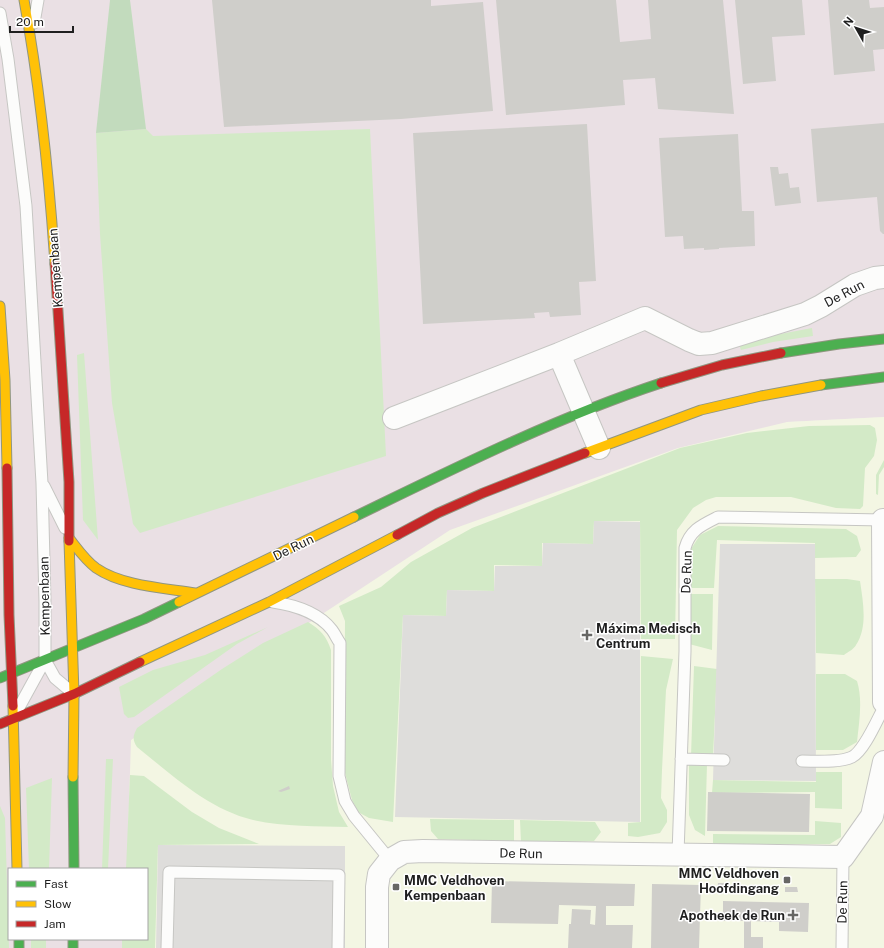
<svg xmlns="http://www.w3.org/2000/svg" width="884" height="948" viewBox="0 0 884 948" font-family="'Public Sans',sans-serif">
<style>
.industrial{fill:#eae0e4}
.education{fill:#f3f6e3}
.grass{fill:#d3eac7}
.forest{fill:#c2dbbd}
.parking{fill:#dedddb}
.building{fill:#cfceca}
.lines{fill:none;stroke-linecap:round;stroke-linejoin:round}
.lane-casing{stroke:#c6c6c3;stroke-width:13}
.street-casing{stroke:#c6c6c3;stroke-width:24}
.fast-casing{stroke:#909680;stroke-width:11}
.slow-casing{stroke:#909680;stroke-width:11}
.jam-casing{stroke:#909680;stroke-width:11}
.lane{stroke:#fcfcfb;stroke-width:11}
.street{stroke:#fcfcfb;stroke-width:22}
.fast{stroke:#4caf50;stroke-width:9}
.slow{stroke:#ffc107;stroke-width:9}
.jam{stroke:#c62828;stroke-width:9}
.poi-dot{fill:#676765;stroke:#fff;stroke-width:1.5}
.labels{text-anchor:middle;stroke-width:3;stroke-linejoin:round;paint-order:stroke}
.street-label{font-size:13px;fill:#1f1f1f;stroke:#fff}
.poi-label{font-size:13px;font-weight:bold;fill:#1f1f1f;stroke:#fff;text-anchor:start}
</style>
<rect width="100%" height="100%" fill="#edece7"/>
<path class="industrial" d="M0,0H884V417L787,422L127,869H9V939H125L124,948H0Z"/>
<path class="education" d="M884,417V948H124L147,939V869H127L131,740L450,530L678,448L787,422Z"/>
<path class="grass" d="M146,129L153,136L370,129L386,456L140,533L133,524L112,403L100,234L96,133Z
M812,328L813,336L773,342L741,350L739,344L775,335Z
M84,353L98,540L83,520L77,355Z
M870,425L875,428L877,440L874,456L865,468L863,506L860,509L836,508L791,497H716L706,500L693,508L677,530L675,639H641L640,521H594L593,544L542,543V566L494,565V591L447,590L446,616L403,615L393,822L369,818L358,812L352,800L344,769L345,621L339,606L381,587L411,562L472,528L680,448L747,433L809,426Z
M884,460V467L879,475L878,495L876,494V475Z
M718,526L846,529L857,536L861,550L856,557L815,558V543L717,540L714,588H689L691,549L700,535Z
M815,579H847L860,581C863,602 868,627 856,645C854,649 848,652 844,655L816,653Z
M689,594H713L712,650L689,644Z
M308,622C321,630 326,636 331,650V759L333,786L339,812L348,827C317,826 284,827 253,820C208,809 172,775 137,747C132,739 133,736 137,728L222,669L263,643Z
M268,627L237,644L134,717L128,718L124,714L119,687L153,670L205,655Z
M641,656L673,659L666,690L662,770L661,798L667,810V822L660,833L638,837L628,836V823L641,822Z
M694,666L717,669L713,757L691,756Z
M816,674H845L857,681C863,700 859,723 857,742L843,750H816Z
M106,759H113L108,869H102Z
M707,764L705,836L695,830L689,815V765Z
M816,772H842V809L815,808V792L712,793L713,780L816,782Z
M130,775L144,776L192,812L219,828L259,844L158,845L155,948H122V939H147V869H126Z
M52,778L49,869H29L26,788Z
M0,806L5,818L9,948H0Z
M430,819L514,820V841L438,839L431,831Z
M520,820L595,822L601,832L594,841L521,842Z
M815,821L841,823V837L830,844H713V834L815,835Z
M31,939H46V948H31Z"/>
<path class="forest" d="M110,0H130L146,129L96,133Z"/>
<path class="parking" d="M594,521L640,522V822L395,817L403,615L446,616L447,590L494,591L495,566H542L543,543L593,544Z
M720,544H815L816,781L713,780Z
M158,845L345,846V948H156Z"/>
<path class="building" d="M212,0H431V6L483,2L493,111L401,119L224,127Z
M496,0H616L620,42L651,39L648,0H723L734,114L658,109L655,78L623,80L625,105L506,115Z
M735,0H802L805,35L772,37L776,81L743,84Z
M828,0H869L870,8L884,7V49L873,50L875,71L834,75Z
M884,123V234H883L880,231L877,197L817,202L811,129Z
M587,124L596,281L579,282L581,315L550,317L549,312L534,313L535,318L423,324L413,133Z
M738,134L742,211H754L755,246L719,248V249L704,250V248L684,249L683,236L665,237L659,138Z
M770,167H778L779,174L788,173L790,188L799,187L801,203L775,206Z
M289,786L290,789L281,792L278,791Z
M708,792L810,794L809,832L707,831Z
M492,881L635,884L634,906H606V925H633L632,948H568L569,924H571L572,909L591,910L590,924L595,925L596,906L559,905L558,924L491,923Z
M718,883H726L725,892H717Z
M652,884L701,885L699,948H651Z
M785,887H797L798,892H785Z
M723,901L809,903L808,932L779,931V922L751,921V937H763V948H744V921H723Z"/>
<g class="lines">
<g class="lane-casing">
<path id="lane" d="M0,13L8,59L26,206L42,483L45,601V660L17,711
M34,23L38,0
M44,486L65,528
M273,602C294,605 319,613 332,630C335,634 337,639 340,643L339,776L345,801L354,816L390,860
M45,660L55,678L74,694
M681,759L724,760
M802,761C816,761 840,763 852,757C864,751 877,720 884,707
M678,854L685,651V548C690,530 702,525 718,517L883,520
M167,948L169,872L339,875L338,948
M842,948L843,857"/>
</g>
<g class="street-casing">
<path id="street" d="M559,354L599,448
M394,418L559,354L645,318L689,340L699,344L712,343L805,314L821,306L855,285L875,278L884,277
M883,520L884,702
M377,948V887L379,874L390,860L404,852L423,851L843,857L872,816L884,762"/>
</g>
<g class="fast-casing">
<path id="fast" d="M781,353L839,344L884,339
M821,385L884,377
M354,517C455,468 555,418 661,383
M0,678L144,619L179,602
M73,777L74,869
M19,939V948
M73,939V948"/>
</g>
<g class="slow-casing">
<path id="slow" d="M24,0C40,87 49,176 55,264
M0,306L5,380L7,468
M585,453L701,410L761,396L821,385
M69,538C77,548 85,560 96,568C122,586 164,588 195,593
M69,541L74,694L73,777
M179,602L354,517
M140,662L269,602L397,535
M13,706L17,869"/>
</g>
<g class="jam-casing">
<path id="jam" d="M55,264L69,482V541
M661,383L722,365L781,353
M7,468L9,615L13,706
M397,535L438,513L483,493L585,453
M0,724L74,694L140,662"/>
</g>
<use href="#lane" class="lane"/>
<use href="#street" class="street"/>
<use href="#fast" class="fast"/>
<use href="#slow" class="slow"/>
<use href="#jam" class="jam"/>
</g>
<g class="poi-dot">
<path d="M585 629h4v4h4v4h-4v4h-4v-4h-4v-4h4z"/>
<rect x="783" y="876" width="8" height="8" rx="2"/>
<rect x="392" y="883" width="8" height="8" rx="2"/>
<path d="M791 909h4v4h4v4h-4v4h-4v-4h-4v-4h4z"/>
</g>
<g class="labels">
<g class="street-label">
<text transform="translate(55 268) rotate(-94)" y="5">Kempenbaan</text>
<text transform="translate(844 293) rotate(-28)" y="5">De Run</text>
<text transform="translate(293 547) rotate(-26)" y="5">De Run</text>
<text transform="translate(686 572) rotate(-88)" y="5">De Run</text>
<text transform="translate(44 596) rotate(-91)" y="5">Kempenbaan</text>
<text transform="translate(521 853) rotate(1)" y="5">De Run</text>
<text transform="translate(842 902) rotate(-89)" y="5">De Run</text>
</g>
<g class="poi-label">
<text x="596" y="633">Máxima Medisch<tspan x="596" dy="15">Centrum</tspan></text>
<text x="779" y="878" text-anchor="end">MMC Veldhoven<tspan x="779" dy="15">Hoofdingang</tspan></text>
<text x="404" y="885">MMC Veldhoven<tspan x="404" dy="15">Kempenbaan</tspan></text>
<text x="785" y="920" text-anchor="end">Apotheek de Run</text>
</g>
</g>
<rect x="8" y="868" width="140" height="72" fill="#ffffff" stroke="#a5a5a5"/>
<rect x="16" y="881" width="20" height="6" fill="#4caf50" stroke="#a5a5a5"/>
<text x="44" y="888" font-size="12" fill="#1f1f1f">Fast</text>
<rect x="16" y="901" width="20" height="6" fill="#ffc107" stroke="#a5a5a5"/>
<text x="44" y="908" font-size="12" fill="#1f1f1f">Slow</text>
<rect x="16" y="921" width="20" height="6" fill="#c62828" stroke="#a5a5a5"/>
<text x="44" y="928" font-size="12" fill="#1f1f1f">Jam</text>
<g transform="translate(856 28) rotate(309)" stroke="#ffffff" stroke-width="3" paint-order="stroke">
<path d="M0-3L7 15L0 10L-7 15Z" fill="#1f1f1f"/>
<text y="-6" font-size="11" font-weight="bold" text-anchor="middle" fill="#1f1f1f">N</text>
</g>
<path d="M10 26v6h63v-6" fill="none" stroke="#1f1f1f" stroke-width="2"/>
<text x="16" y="26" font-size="12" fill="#1f1f1f" stroke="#ffffff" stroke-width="3" paint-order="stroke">20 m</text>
</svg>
